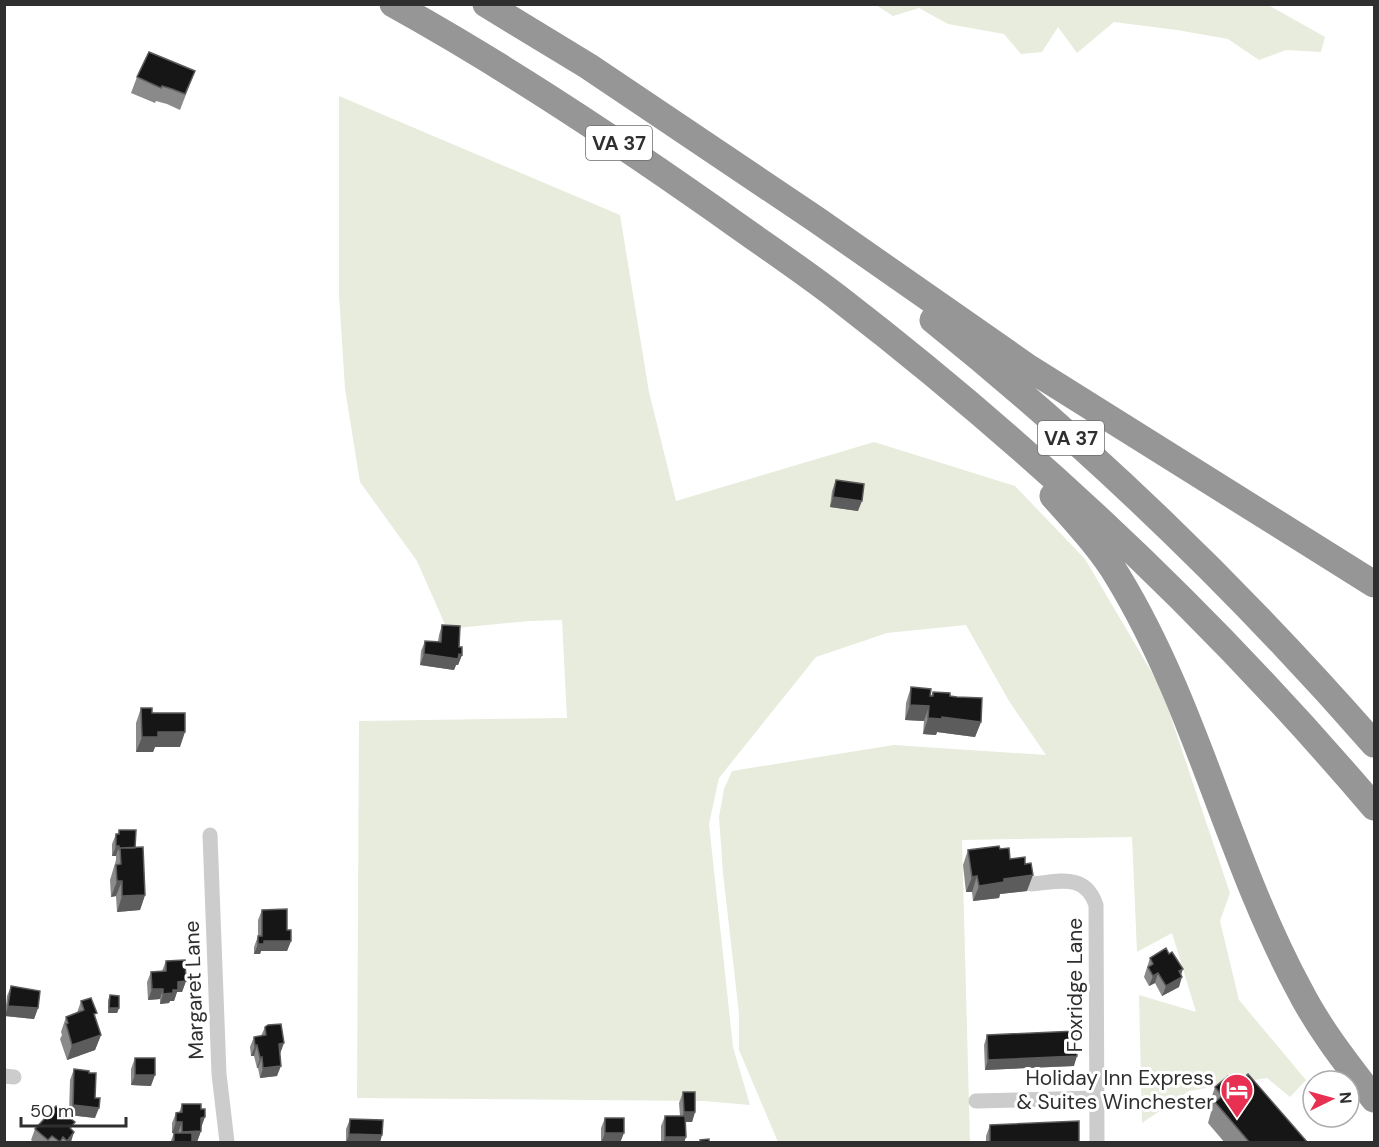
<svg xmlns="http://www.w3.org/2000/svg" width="1379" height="1147" viewBox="0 0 1379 1147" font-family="'DM Sans',sans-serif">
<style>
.green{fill:#e7ecdd}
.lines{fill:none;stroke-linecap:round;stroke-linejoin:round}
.street{stroke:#ccc;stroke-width:15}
.highway{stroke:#969696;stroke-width:27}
.wall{fill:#8a8a8a}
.shaded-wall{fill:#5c5c5c}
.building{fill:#161616;stroke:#5c5c5c;stroke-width:1.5}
.labels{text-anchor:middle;stroke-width:6;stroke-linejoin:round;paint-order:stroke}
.shield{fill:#fff;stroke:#6d6d6d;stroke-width:1.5}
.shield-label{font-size:20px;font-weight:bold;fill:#2f2f2f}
.street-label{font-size:21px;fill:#2f2f2f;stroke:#fff}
.poi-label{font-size:21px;fill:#2f2f2f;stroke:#fff;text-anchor:end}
</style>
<rect width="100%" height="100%" fill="#fff"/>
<path class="green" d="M876,5H1268L1325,37L1321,52L1286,50L1259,60L1228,39L1177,30L1114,22L1077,53L1058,27L1042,52L1021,54L1004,34L948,24L919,8L893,16Z
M339,96L620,215L649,392L676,501L874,442L1015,486L1085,559L1161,688L1230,893L1220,921L1239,1000L1306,1080L1290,1097L1267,1078L1189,1091L1142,1123L1139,995L1196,1012L1172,933L1137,952L1132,837L962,840L970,1142H778L739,1050V1014L723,873L719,817L724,789L732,771L894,745L1046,755L1009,701L966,625L887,633L816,657L719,778L709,824L733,1047L750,1105L704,1101L357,1098L359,721L567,718L562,620L529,621L447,629L417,561L360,482L345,389L339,295Z"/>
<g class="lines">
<path class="street" d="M210,835L219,1074L227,1142
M1031,884C1058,882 1085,872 1096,905L1097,1142
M4,1076L14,1077
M976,1101L1097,1098"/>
<path class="highway" d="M393,4C505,66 612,137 717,211C757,240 798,267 837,297C1033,448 1214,619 1374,807
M486,4L588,66L817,220L1029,368L1374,584
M933,320C1092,448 1240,591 1374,744
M1053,496C1075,521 1100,547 1118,577C1197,707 1228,858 1300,991C1320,1030 1348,1065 1374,1099"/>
</g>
<path class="wall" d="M195,71L180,110L167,104L156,101L155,103L131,93L137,77Z
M836,480L858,511L830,507L832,491Z
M442,625L459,640V647L462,655L458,665H456L454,670L420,665L421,651L425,641H438L439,635Z
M911,687L930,696H931L933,692L950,696L981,722L975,737L937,732L936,735L923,734L924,721L905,720L906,703Z
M141,708L152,713L180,747H155L153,752H136V723Z
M119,830L135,848L145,895L140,910L117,912L116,896L111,897L110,880L116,860V856H112V844L116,834H118Z
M1000,849L1010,859L1027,891L1000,894L999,898L973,901L972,892H966L963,865L968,850Z
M262,910L287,930L291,941L287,951H261L260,954H254V947L258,936V920Z
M1150,958L1181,974L1179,987L1162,996L1155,983L1149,986L1144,977Z
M166,961L186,981L182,992H177L174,1001H170L169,1003L160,1004V999L148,1000L147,982L151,972L162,971Z
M11,986L38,1008L34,1019L5,1016L7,996Z
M110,995L119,1008L117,1013H108V1000Z
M81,1001L95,1018L101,1035L95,1050L67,1060L60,1039L62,1035L61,1032L66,1017L77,1013Z
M265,1027L280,1054L277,1076L260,1078L258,1068H257L254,1056H251L250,1047L254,1037L261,1036Z
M987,1035L1074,1066L985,1070L984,1045Z
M135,1058L151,1086L131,1085V1069Z
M74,1069L95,1118L69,1115L70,1080Z
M1235,1085L1308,1143H1225L1208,1123L1211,1112L1208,1108L1215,1087Z
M683,1092L695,1112L692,1122H685L684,1143H661V1126L665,1116H680L679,1103Z
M182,1104L201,1128V1131L197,1142L170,1143L174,1133H178H172V1123L176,1113H179Z
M605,1118L620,1143H601V1128Z
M350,1119L380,1143H346V1129Z
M990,1125L1079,1143H986V1136Z
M35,1129L72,1130L70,1143H35L31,1140Z"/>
<path class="shaded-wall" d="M833,497L862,501L858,511L830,507Z
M424,654H459L462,655L458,665H456L454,670L420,665Z
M910,705L929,706L924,721L905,720Z
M942,717L981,722L975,737L937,732L936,735L923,734L928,718Z
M158,732H185L180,747H155L153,752H136L142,737Z
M116,846H119L116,856H112Z
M1033,875L1027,891L1000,894L999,898L973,901L979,886L1004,879Z
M977,876L972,892H966L972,877Z
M117,881H122L116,896L111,897Z
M145,895L140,910L117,912L122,896Z
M264,941H291L287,951H261L260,954H254L258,944Z
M1183,969L1180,978L1182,977L1179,987L1162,996L1166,986L1179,971Z
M1158,973L1155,983L1149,986L1153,976Z
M186,981L182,992H177L174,1001H170L169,1003L160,1004L163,994L178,982Z
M152,989H163L160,999L148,1000Z
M8,1006L38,1008L34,1019L5,1016Z
M109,1008H119L117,1013H108Z
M101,1035L95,1050L67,1060L72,1045Z
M284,1043L280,1054L279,1044Z
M257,1045L254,1056H251L255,1046Z
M1077,1056L1074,1066L985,1070L988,1060Z
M262,1057L258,1068H257L260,1058Z
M281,1066L277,1076L260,1078L263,1068Z
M135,1075H155L151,1086L131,1085Z
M73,1105L99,1108L95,1118L69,1115Z
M684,1112H695L692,1122H680Z
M205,1117L201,1128V1118Z
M176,1122H182L178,1133H172Z
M201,1131L197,1142H178L182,1132Z
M74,1132L71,1142L66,1143L67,1141Z
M605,1133H624L620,1143H601Z
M349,1134L382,1135L380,1143H346Z
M665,1137H686L684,1143H663Z"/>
<path class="building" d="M149,52L195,71L185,94L172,89L162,86L161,88L137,77Z
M836,480L864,484L862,501L833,497Z
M442,625L460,626L459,647H462V655L459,654L458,659L424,654L425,641L441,642Z
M911,687L931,689L930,696H933V692L950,693V696L957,697L982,698L981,722L942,717V719L928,718L929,706L910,705Z
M141,708H152V713H185V732H158V737H142Z
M119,830H136L135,848H120L119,849V846H116V834H119Z
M999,846L1000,849L1009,848L1010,859L1025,857V864L1031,863L1033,875L1004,879V882L979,886L977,876L972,877L968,850Z
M143,847L145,895L122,896V881H117L116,865L121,864L120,848Z
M287,909V930H291V941H264V944H258V936H262V910Z
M1166,948L1169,954L1172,952L1183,969L1179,971L1182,977L1166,986L1158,973L1153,976L1148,967L1153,964L1150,958Z
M185,960L186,981L178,982V990H173V993L163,994V989H152L151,972L166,971V961Z
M11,986L40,991L38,1008L8,1006Z
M110,995L119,996V1008H109Z
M91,998L97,1013L94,1014L101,1035L72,1045L66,1024L68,1023L66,1017L84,1010L81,1001Z
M281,1024L284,1043L279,1044L281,1066L263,1068L262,1057L260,1058L257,1045L255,1046L254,1037L266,1035L265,1027L268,1025Z
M1076,1031L1077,1056L988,1060L987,1035Z
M135,1058H155V1075H135Z
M74,1069L89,1071V1073H96L95,1098H100L99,1108L73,1105Z
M1248,1074L1308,1143H1250L1215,1102L1222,1096L1215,1087L1228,1076L1235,1085Z
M683,1092H695V1112H684Z
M182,1104H201V1109H205V1117L201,1118V1131L182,1132V1122H176V1113L182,1112Z
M56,1106L75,1122L70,1128L74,1132L67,1141L63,1137L60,1142L52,1136L48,1140L35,1129Z
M665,1116H685L686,1137H665Z
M605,1118H624V1133H605Z
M350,1119L383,1120L382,1135L349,1134Z
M1079,1121V1143H990V1125Z
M174,1133H192V1143H174Z
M709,1139V1143H701L700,1140Z"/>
<defs>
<g id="hotel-pin" transform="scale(1.725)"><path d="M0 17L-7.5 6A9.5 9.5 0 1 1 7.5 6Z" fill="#e73052" stroke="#fff"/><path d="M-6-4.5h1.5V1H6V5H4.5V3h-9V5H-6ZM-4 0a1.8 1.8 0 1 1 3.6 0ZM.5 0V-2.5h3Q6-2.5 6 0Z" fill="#fff"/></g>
</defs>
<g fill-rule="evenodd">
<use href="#hotel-pin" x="1237" y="1090"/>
</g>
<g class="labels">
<g class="shield">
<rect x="586" y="126" width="66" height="34" rx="4.5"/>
<rect x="1038" y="421" width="66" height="34" rx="4.5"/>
</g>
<g class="shield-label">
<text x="619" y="150">VA 37</text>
<text x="1071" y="445">VA 37</text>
</g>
<g class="street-label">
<text transform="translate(1075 985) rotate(-90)" y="7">Foxridge Lane</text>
<text transform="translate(194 990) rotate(-92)" y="7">Margaret Lane</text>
</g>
<g class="poi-label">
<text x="1214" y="1085">Holiday Inn Express<tspan x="1214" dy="24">&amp; Suites Winchester</tspan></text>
</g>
</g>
<rect width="1379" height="1147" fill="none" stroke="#2f2f2f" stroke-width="12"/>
<g transform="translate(1331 1099) rotate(85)"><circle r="28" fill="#ffffff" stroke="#acacac" stroke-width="1.5"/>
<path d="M0-4.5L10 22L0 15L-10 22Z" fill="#e73052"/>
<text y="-9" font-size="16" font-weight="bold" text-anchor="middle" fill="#2f2f2f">N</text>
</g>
<path d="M21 1117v9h105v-9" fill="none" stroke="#2f2f2f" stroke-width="3"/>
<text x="30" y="1117" font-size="18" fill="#2f2f2f" stroke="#ffffff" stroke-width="4.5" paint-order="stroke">50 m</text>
</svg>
